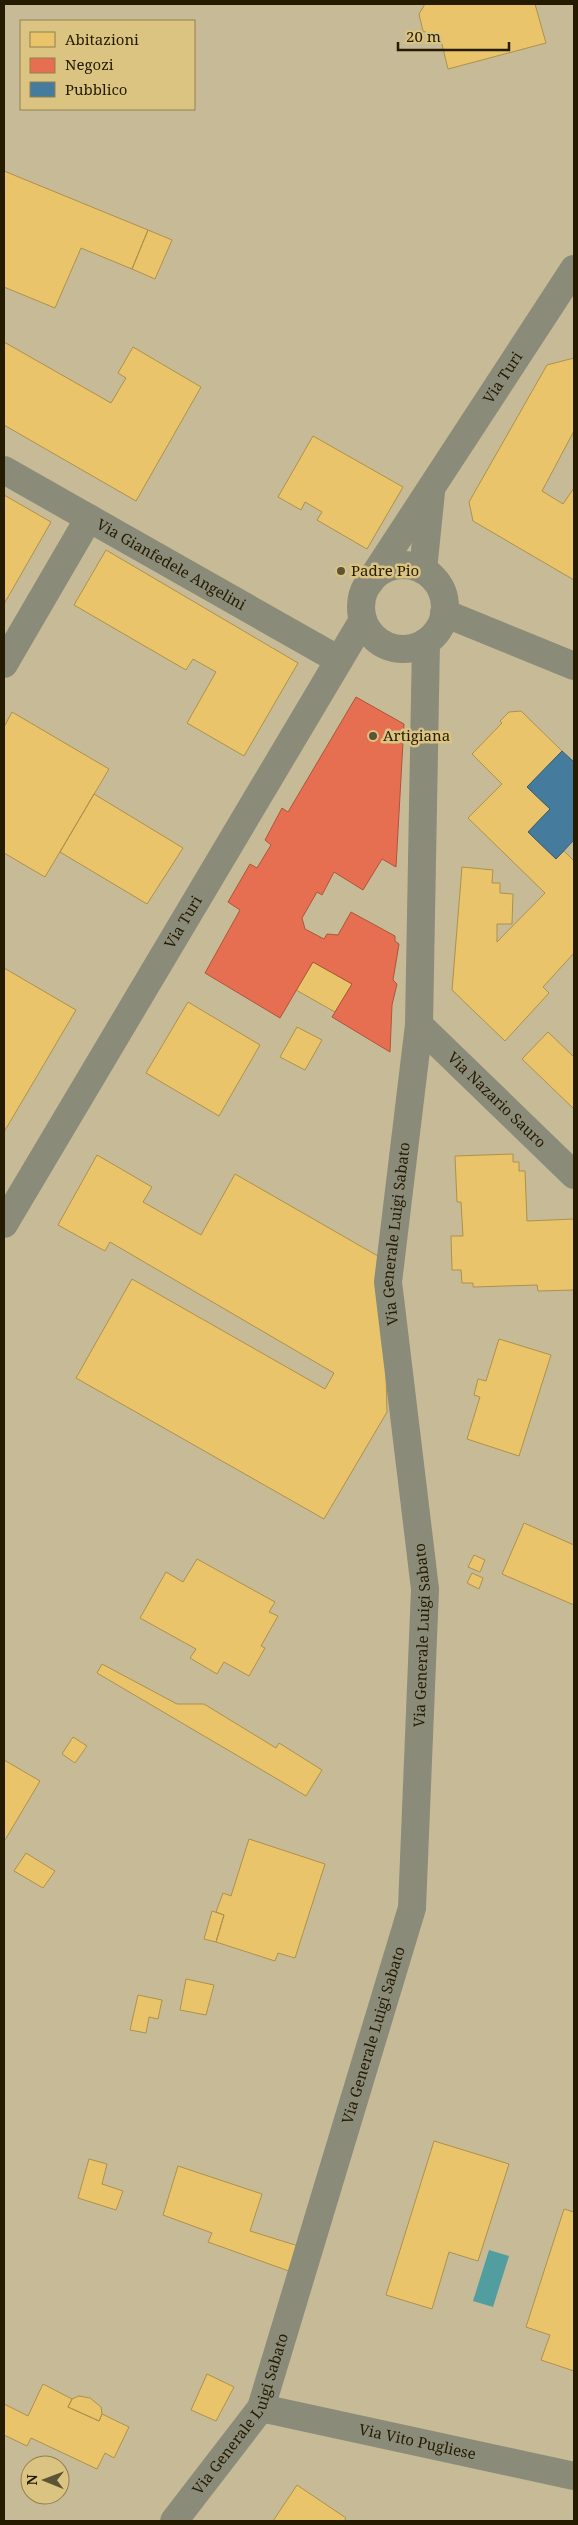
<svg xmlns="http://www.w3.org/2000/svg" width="578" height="2525" viewBox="0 0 578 2525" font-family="'Noto Serif',serif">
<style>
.water{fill:#519d9f}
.homes{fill:#e9c46a;stroke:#ae914a}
.shops{fill:#e76f51;stroke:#ac5639}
.public{fill:#457b9d;stroke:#3b5e6e}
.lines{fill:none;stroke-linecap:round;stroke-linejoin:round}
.minor{stroke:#8b8b79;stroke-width:28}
.poi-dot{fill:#5d5335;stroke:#dbc482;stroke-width:2}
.labels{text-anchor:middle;stroke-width:5;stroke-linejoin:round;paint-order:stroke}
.street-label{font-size:15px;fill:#241b01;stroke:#dbc482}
.poi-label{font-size:15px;fill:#241b01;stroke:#dbc482;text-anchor:start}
</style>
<rect width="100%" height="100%" fill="#c7ba96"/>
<path class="water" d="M489,2250L509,2256L493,2307L473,2301Z"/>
<path class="homes" d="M425,4H535L546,43L448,69L440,36L437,37L423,31L419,14Z
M4,171L148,230L132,269L81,248L55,308L4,287Z
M148,230L172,240L155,279L132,269Z
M4,342L111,403L126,378L118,373L133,347L201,387L136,501L4,425Z
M574,358V431L542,491L563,504L574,488V580L473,521L469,502L547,365Z
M313,436L403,487L367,549L317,520L322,512L305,502L301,510L278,497Z
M4,495L51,522L4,604Z
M106,550L298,663L244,756L187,723L216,672L193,659L186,670L74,605Z
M521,711L562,751L527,787L550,809L528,832L556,859L564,851L574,861V953L543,987L549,993L505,1041L452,990L462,867L493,870L492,883H500V893L513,894L512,924H497V942L545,893L468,818L502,784L472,754L502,723L500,721L509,712Z
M12,712L109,769L45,877L4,853V727Z
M94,794L183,848L147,904L60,852Z
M313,962L352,984L335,1012L296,990Z
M4,968L76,1010L4,1132Z
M188,1002L260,1045L219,1116L146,1073Z
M297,1027L322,1040L305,1070L280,1057Z
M548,1032L574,1057V1109L522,1059Z
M513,1154V1162H519V1171H525L527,1221L574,1219V1290L538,1291L537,1285L473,1287V1283H462L461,1270H452L451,1236H463L461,1202H457L455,1156Z
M97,1155L152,1187L143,1202L201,1235L235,1174L383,1259L387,1412L324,1519L76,1378L132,1279L325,1389L334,1373L110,1242L105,1251L58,1225Z
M499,1339L551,1355L519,1456L467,1439L480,1397L474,1395L478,1379L486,1381Z
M524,1523L574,1545V1605L502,1574Z
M474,1555L485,1560L480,1572L468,1567Z
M197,1559L275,1602L269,1612L278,1616L261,1646L265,1648L249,1676L224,1662L217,1674L190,1658L196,1649L140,1618L166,1572L183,1582Z
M472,1573L483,1578L479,1589L467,1583Z
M102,1664L177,1704H204L276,1748L279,1743L322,1770L306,1796L97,1673Z
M73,1737L87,1746L75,1763L62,1754Z
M4,1760L40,1781L5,1840H4Z
M249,1839L325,1864L295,1958L278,1953L275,1961L216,1942L224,1915L216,1912L223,1893L231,1896Z
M26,1853L55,1871L43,1888L14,1871Z
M212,1911L224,1915L216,1942L204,1939Z
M186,1979L214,1985L206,2015L180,2010Z
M138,1995L162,2000L158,2019L149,2017L146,2033L130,2030Z
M434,2141L509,2164L478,2261L449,2252L432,2309L386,2295Z
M89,2159L107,2164L102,2184L123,2191L116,2210L78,2198Z
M178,2166L262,2194L250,2231L308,2249L300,2275L208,2242L212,2233L163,2215Z
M564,2209L574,2212V2371L541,2360L550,2335L526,2327Z
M207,2374L234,2387L216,2421L191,2410Z
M43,2384L72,2399L68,2407L99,2421L102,2414L129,2427L114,2458L105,2453L97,2469L31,2438L27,2446L4,2435V2404L28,2416Z
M79,2396L90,2398L101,2407L102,2414L99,2421L68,2407L72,2399Z
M297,2485L346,2518L344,2521H273Z"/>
<path class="shops" d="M356,697L404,724L396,867L382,859L363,890L334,872L322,895L317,892L302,918L305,929L324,939L327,934L338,935L351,912L395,936V941L399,944L393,980L397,984L392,1005L390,1052L332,1017L352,984L313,962L280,1018L205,973L240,910L228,902L250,864L257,868L271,845L265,840L282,808L288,812Z"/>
<path class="public" d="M562,751L574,762V840L556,859L528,832L550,809L527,787Z"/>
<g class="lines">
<g class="minor">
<path id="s1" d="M4,470L339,660"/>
<circle cx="403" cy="607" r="42"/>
<path d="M423,570L431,492"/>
<path id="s2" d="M369,583L574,269"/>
<path d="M444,613L574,666"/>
<path d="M4,664L89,518"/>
<path id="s3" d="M419,1025L574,1175"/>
<path id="s4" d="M4,1224L363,620"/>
<path id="s5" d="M261,2408L574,2476"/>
<path id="s6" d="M174,2521L261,2408L412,1908L425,1589L388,1282L419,1025L426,642"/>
</g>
</g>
<g class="poi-dot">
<circle cx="341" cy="571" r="5"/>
<circle cx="373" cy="736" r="5"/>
</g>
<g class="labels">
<g class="street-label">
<text dy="5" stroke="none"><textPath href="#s2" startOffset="245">Via Turi</textPath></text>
<text dy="5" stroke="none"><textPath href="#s1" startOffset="192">Via Gianfedele Angelini</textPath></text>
<text dy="5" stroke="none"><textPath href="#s4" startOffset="351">Via Turi</textPath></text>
<text dy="5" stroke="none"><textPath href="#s3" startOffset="108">Via Nazario Sauro</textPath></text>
<text dy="5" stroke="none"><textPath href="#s6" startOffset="1342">Via Generale Luigi Sabato</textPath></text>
<text dy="5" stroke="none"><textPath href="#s6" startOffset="938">Via Generale Luigi Sabato</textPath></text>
<text dy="5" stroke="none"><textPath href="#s6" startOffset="532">Via Generale Luigi Sabato</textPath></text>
<text dy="5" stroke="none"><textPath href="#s6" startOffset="128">Via Generale Luigi Sabato</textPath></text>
<text dy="5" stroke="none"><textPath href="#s5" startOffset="160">Via Vito Pugliese</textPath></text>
</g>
<g class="poi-label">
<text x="351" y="576">Padre Pio</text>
<text x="383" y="741">Artigiana</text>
</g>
</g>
<rect width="578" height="2525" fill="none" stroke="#241b01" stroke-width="10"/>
<rect x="20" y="20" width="175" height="90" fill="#dbc482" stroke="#92804e"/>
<rect x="30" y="32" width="25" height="15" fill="#e9c46a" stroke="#92804e"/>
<text x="65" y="45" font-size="15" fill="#241b01">Abitazioni</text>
<rect x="30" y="58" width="25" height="15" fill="#e76f51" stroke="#92804e"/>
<text x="65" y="70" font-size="15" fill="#241b01">Negozi</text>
<rect x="30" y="82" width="25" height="15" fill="#457b9d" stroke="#92804e"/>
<text x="65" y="95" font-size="15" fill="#241b01">Pubblico</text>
<g transform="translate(45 2480) rotate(271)"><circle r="24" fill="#dbc482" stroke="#92804e"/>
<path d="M0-4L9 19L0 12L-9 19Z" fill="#5d5335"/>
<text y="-8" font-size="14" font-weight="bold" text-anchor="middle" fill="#241b01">N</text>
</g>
<path d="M398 42v8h111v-8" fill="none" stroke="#241b01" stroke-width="2.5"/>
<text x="406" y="42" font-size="15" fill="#241b01" stroke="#dbc482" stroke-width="4" paint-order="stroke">20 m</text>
</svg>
